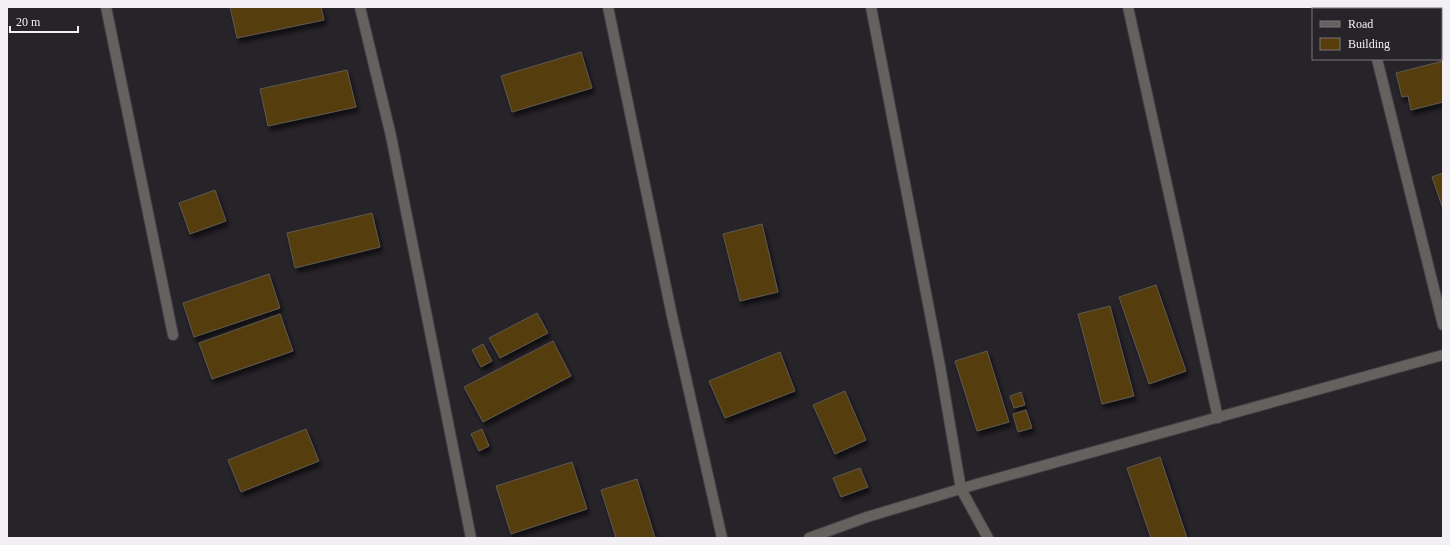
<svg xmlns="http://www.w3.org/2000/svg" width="1450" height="545" viewBox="0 0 1450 545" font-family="Georgia,serif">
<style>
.building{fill:#573d0a;stroke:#5e5952;filter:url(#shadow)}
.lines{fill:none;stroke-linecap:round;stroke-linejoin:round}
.minor-casing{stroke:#434045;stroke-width:12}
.minor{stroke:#64625f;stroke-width:10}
</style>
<defs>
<filter id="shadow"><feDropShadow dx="2.5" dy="4.5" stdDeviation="2" flood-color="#0009"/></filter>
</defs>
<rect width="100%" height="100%" fill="#262329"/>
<path class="building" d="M230,7H321L324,20L237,38Z
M581,52L592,88L512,112L501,76Z
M1443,61V102L1411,110L1408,96L1402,97L1396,73Z
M347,70L356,107L268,126L260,89Z
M1443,173V209L1432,177Z
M215,190L226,221L190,234L179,203Z
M372,213L380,247L295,268L287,233Z
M762,224L778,292L740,301L723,234Z
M269,274L280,308L194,337L183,303Z
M1156,285L1186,371L1149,384L1119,297Z
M1110,306L1134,396L1102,404L1078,314Z
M537,313L548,333L500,358L489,338Z
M280,314L293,351L212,379L199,343Z
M553,341L571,376L483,422L464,387Z
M483,344L492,361L481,367L472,350Z
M987,351L1009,422L977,431L955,361Z
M780,352L795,391L725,418L709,381Z
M845,391L866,440L835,454L813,405Z
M1021,392L1025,405L1014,408L1010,396Z
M1026,410L1032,428L1018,432L1013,414Z
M306,429L319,461L241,492L228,460Z
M482,429L489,446L479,451L471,434Z
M1160,457L1187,538H1151L1127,468Z
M572,462L587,509L511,534L496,486Z
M860,468L868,487L841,497L833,478Z
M637,479L655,538H616L601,490Z"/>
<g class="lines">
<g class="minor-casing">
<path id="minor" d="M106,7L173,335
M360,7L391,136L471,538
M608,7L672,316L722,538
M871,7L940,366L961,489L988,538
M1128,7L1218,418
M1364,7L1365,9
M1377,59L1443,325
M809,538L867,517L977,484L1443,355"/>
</g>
<use href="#minor" class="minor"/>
</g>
<rect width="1450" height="545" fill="none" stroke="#f2f0f4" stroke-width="16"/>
<rect x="1312" y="8" width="130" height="52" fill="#262329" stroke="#78757a"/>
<rect x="1320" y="21" width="20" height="6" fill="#64625f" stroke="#78757a"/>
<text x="1348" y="28" font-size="12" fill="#f2f0f4">Road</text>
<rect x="1320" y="38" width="20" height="12" fill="#573d0a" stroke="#78757a"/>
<text x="1348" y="48" font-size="12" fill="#f2f0f4">Building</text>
<path d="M10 26v6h68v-6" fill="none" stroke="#f2f0f4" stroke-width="2"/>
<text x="16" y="26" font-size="12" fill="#f2f0f4" stroke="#262329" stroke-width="3" paint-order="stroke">20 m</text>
</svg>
